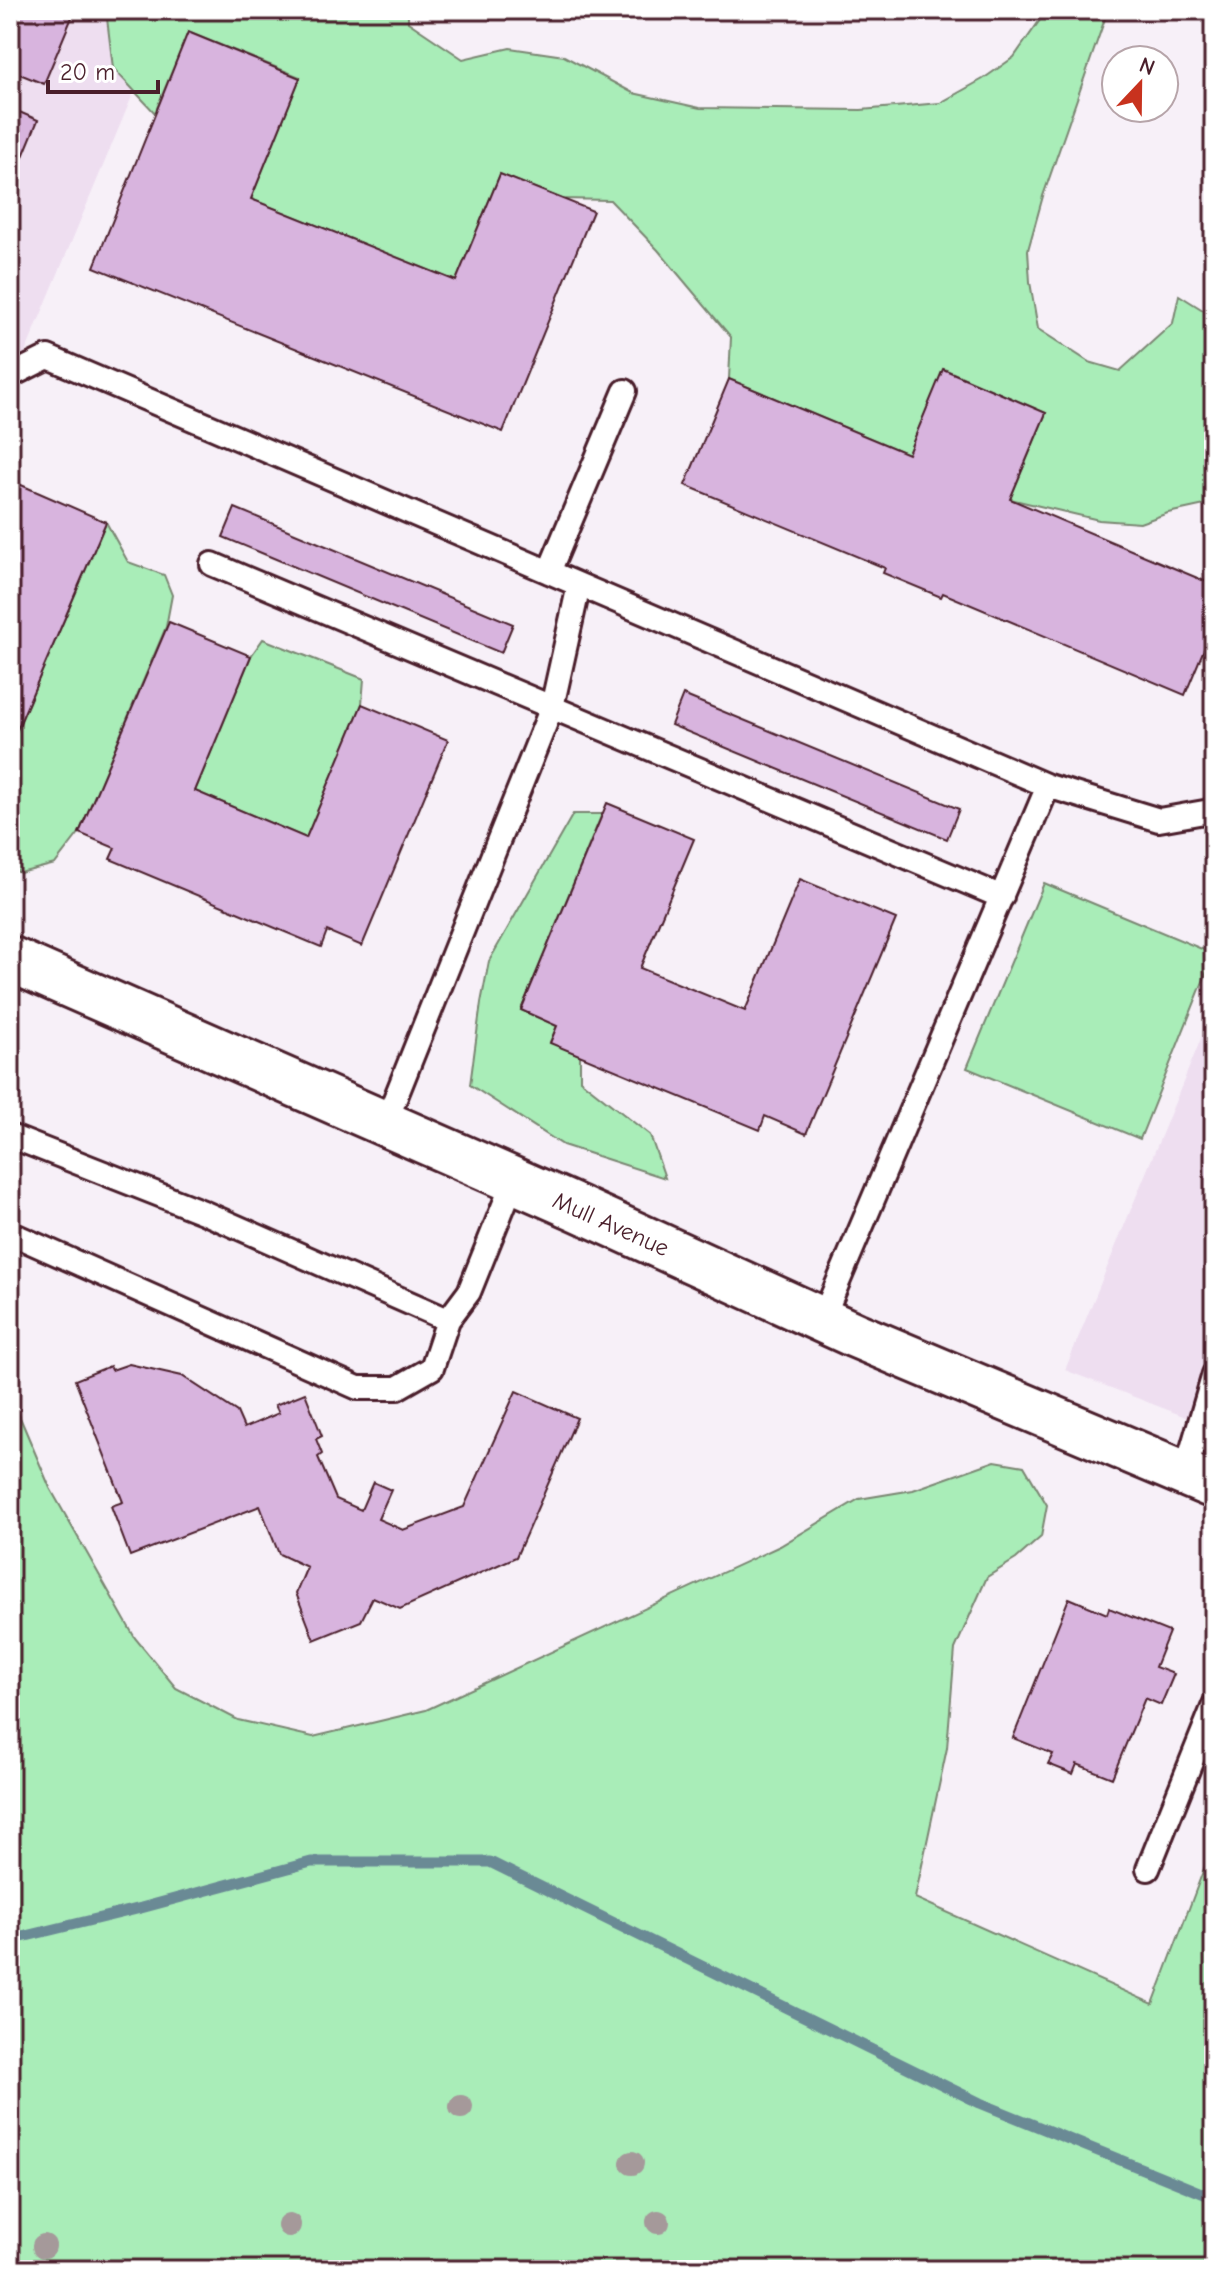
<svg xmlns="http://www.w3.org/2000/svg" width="1224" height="2280" viewBox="0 0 1224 2280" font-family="'Comic Neue',sans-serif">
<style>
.built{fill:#eedef0}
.green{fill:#a9edb8;stroke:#7a8672;stroke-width:2}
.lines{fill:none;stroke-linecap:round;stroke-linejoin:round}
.stream{stroke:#6b8a95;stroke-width:11}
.building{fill:#d8b4de;stroke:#4a1f2b;stroke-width:2}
.service-casing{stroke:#4a1f2b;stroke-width:28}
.tertiary-casing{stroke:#4a1f2b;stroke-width:50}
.service{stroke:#fff;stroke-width:22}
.tertiary{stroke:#fff;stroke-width:44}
.tree{fill:#a5999a}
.labels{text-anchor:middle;stroke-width:6;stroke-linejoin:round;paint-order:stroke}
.street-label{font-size:24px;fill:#4a1f2b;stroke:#fff}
</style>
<rect width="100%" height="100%" fill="#f7f0f8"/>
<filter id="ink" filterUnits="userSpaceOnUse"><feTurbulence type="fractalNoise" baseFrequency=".0125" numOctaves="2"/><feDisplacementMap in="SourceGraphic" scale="16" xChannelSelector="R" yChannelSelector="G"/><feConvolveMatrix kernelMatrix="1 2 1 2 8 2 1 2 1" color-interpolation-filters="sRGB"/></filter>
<g filter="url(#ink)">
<path class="built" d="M10,10H168L10,389Z
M1214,1007V1428L1065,1370Z"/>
<path class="green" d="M106,10H408V22L463,59L510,48L564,56L633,93L700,108L861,110L940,103L983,79L1014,57L1047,10H1108L1043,196L1028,250L1030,282L1038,329L1089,362L1120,371L1173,323L1179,295L1214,317V503L1168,513L1140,523L1099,520L1010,499L1046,413L944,369L908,454L729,379L731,337L658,250L610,200L562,199L500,174L456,281L251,199L300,77L188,32L155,113L113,68Z
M106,522L128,562L164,575L172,595L166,627L79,833L55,864L20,873L10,868V746Z
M263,639L364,679L362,704L306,838L195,791L251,656Z
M573,814H602L521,1010L557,1026L550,1042L580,1055V1080L650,1135L665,1178L563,1145L470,1085L481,1003L489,961Z
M1044,883L1214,954L1140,1139L967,1068Z
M10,1394L50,1488L135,1638L176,1688L238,1720L313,1737L426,1710L780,1546L859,1499L913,1490L995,1461L1024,1466L1047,1505L1041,1537L1016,1559L987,1577L955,1649L947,1748L915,1898L1153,2004L1214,1842V2270H10Z"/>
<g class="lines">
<path class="stream" d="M10,1940L141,1908L311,1862H490L980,2103L1214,2198"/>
</g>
<path class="building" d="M10,10H75L44,84L10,70Z
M188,32L300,78L251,199L456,281L500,174L593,211L503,432L94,267Z
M10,108L38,120L10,188Z
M943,369L1046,413L1010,499L1214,585V635L1212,639L1209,637L1185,695L943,593L941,597L883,573L885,568L685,485L729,379L908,454Z
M12,481L106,522L10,746V487Z
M235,508L513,624L501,653L223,537Z
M169,622L251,656L195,791L306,838L362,704L448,740L362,946L327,931L321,947L110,859L115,848L79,833Z
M683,695L959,809L947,839L671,725Z
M607,803L694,839L640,968L745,1011L800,879L896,919L806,1134L765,1116L760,1130L550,1043L557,1026L521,1010Z
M129,1364L182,1376L237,1412L244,1428L279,1413L275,1405L305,1393L322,1436L316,1439L322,1454L318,1457L336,1499L361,1510L373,1482L391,1490L378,1519L403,1530L464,1507L516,1391L577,1418L516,1557L400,1609L373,1597L361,1621L314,1640L296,1593L307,1567L279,1554L260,1506L130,1556L111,1506L123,1502L75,1380L110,1366L112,1370Z
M1069,1598L1107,1614L1109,1608L1169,1632L1155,1667L1174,1674L1161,1705L1145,1698L1112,1778L1077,1764L1073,1774L1048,1764L1053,1754L1013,1738Z"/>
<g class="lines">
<g class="service-casing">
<path id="service" d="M10,376L48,357L1048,786L1159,820L1210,811L1214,807
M212,564L1002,897
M549,572L625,391
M385,1124L552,707L579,585
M10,1136L203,1212L448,1320L469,1292L514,1180
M10,1233L358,1388H397L432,1368L448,1320
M822,1320L1048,786
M1185,1473L1214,1374
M1148,1869L1214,1705"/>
</g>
<g class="tertiary-casing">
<path id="tertiary" d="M10,959L577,1208L855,1335L1214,1486"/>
</g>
<use href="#service" class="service"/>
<use href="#tertiary" class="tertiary"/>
</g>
<g class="tree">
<circle cx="461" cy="2107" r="12"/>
<circle cx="632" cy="2163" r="12"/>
<circle cx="658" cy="2222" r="12"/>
<circle cx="289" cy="2225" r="12"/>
<circle cx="44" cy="2246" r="12"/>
</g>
</g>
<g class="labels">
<g class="street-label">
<text transform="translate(611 1224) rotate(24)" y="8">Mull Avenue</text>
</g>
</g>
<rect width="1224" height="2280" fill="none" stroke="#fff" stroke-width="40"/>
<rect x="20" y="20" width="1184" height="2240" fill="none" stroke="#4a1f2b" stroke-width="3" filter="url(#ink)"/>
<g transform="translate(1140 84) rotate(22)"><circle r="38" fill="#ffffff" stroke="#b7a5aa" stroke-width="2"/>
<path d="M0-6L14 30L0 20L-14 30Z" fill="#c8321e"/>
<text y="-12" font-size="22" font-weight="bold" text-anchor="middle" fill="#4a1f2b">N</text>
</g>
<path d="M48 80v12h110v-12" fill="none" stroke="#4a1f2b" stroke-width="4"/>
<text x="60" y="80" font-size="24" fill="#4a1f2b" stroke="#ffffff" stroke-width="6" paint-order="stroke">20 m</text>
</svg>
